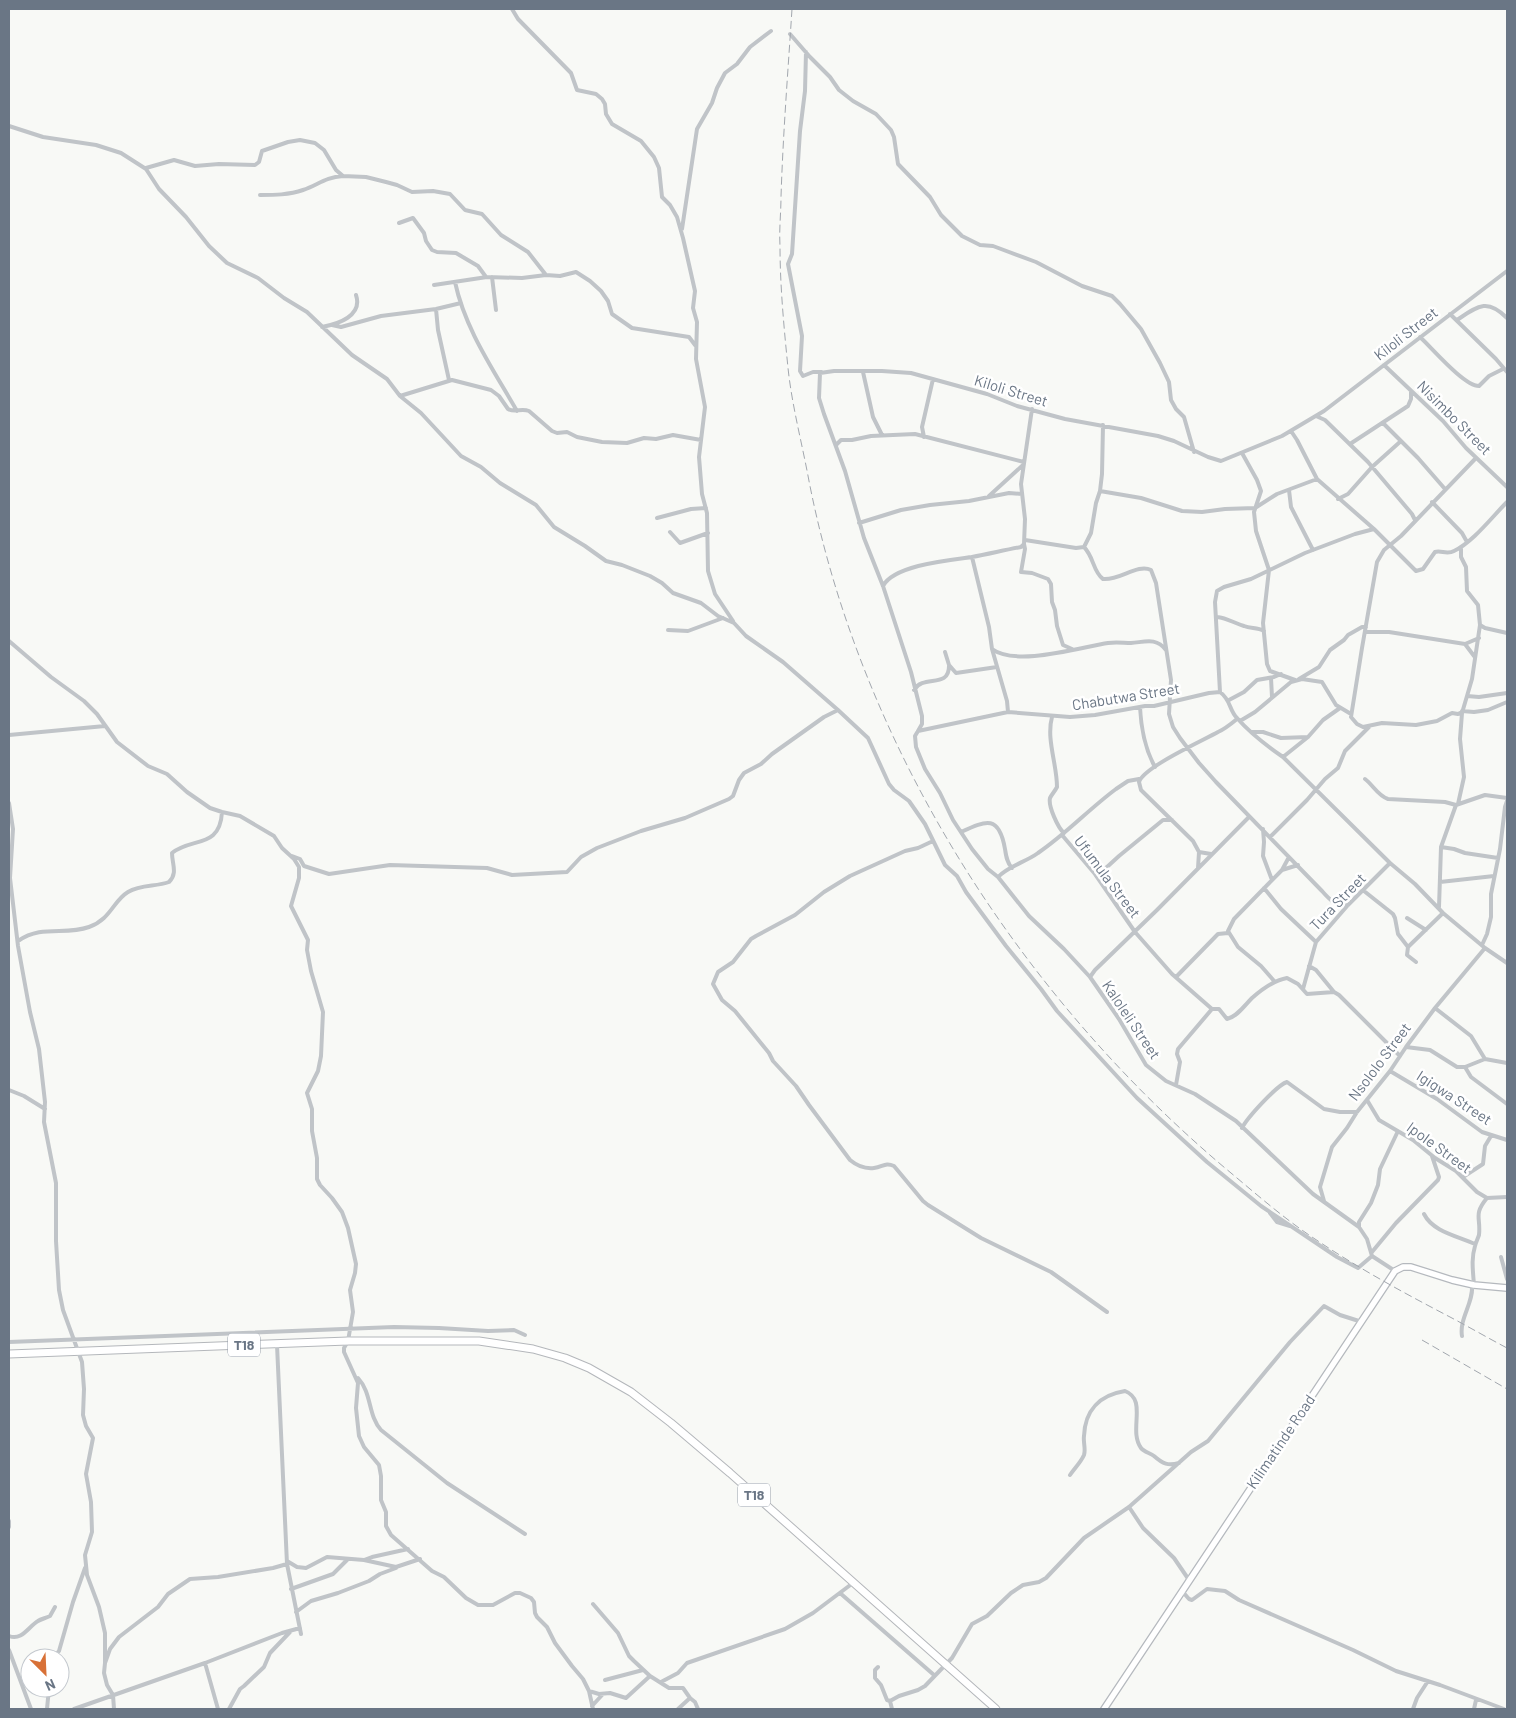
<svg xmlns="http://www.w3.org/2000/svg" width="1516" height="1718" viewBox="0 0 1516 1718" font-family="Barlow,sans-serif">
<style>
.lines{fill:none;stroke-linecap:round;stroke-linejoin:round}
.secondary-casing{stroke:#b5b9be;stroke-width:8}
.trunk-casing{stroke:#b4b7bb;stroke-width:9}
.minor{stroke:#c0c4c8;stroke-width:4}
.secondary{stroke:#fff;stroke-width:5.5}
.trunk{stroke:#fff;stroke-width:7}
.rail{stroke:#a2a7ae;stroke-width:1;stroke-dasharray:8 4;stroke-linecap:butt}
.labels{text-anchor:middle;stroke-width:5;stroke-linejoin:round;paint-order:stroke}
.shield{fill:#fff;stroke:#979faa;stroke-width:1}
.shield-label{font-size:14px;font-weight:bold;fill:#6a7685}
.street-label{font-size:15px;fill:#6a7685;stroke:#fff}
</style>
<rect width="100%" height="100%" fill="#f8f9f6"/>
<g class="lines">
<g class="secondary-casing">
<path id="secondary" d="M1104,1709L1395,1271L1403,1267H1411L1452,1280L1474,1285L1507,1288"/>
</g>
<g class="trunk-casing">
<path id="trunk" d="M9,1354L348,1341H479L533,1349L565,1358L589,1368L631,1392L671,1423L730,1473L996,1709"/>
</g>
<path class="minor" d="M512,9L518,19L571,73L577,90L596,94L602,99L605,104L606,114L612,124L641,141L654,157L659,168L662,197L670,205L677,217L683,238L695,291L693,308L697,322L696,359L705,407L699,457L702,494L707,513L708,571L715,594L733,621
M790,34L810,57L830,77L839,90L853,101L876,114L891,130L894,137L898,164L930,197L941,215L962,236L980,245L993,246L1036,262L1082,286L1112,296L1120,304L1141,329L1160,363L1169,382L1171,400L1176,409L1184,417L1194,452
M806,52L805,91L800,131L792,254L788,264L802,336L800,371L803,376L813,372H821
M9,126L43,137L96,145L121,153L146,169L159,189L186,217L209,246L227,263L258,278L284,298L307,312L352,355L387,379L400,396L421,413L461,456L481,467L500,483L536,505L554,527L585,546L606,561L622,565L650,576L662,583L673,593L701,603L718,616L734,623L746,636L783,662L838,710L868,738L889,784L894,790L909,801L925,824L945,865L957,876L966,892L1006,946L1041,989L1057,1011L1137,1098L1207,1162L1261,1206L1337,1257L1358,1268L1372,1256
M146,168L174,160L195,166L219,164L255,165L259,162L262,151L288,142L300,140L315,143L324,150L336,170L343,176L366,177L386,182L397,185L412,192L433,191L450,194L465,210L482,214L501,235L528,252L546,275L560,276L576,272L590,281L601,291L608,301L612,314L632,328L689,337L695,345
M260,195C274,195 289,195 303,190C318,185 325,177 343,176
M399,223L413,218L424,233L426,241L432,250L437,252L456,253L478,266L486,277
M682,229L697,129L712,103L717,88L725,73L737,64L750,47L771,31
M492,277L496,310
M455,282C465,329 493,369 517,411
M434,285L487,277L522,278L546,275
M436,309L438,330L449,380
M1450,314L1496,359L1507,372
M1457,320C1478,306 1487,298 1507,318
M332,325L341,327L381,316L436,309L461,303
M322,327C338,324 363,316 356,295
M1420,337C1432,348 1464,386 1479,386L1489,376L1503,369
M1384,365L1443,421L1466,448L1507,487
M863,372L873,417L882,435
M400,396L452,380L491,390L499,396L508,409C515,413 521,408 529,411L552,431L557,433L567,432L577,437L602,442L627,443L644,438L656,439L673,435L701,440
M1316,416L1325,420L1368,462L1412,514L1415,520
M1383,423L1418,458L1445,489
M1291,431L1297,440L1317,479
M924,437L922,427L933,379
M1350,444L1408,406L1411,399V391
M836,445L841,440H852L871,436L915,434L1024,462
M1242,453L1257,480L1261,491L1254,512L1256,531L1269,570L1263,623L1267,664L1270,671L1295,680
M1289,490L1291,507L1313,550
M1100,491L1141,498L1182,511L1202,512L1225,509L1255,508L1277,494L1317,479L1374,529L1416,571L1423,569L1435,552C1441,550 1447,555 1454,551C1473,542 1492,517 1507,502
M989,496L1023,465
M1338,499L1348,494L1372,467L1401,441
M1432,502L1462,533L1467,542
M657,518L691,509L706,508
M859,523L901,510L930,505L969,501L1009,493L1022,494
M670,532L680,543L708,533
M1025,540L1076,548L1084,547L1091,533L1096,503L1100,491L1102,474L1103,425
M1024,544L1025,549L1021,572L1032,573L1048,579L1051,584L1052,602L1055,610L1057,626L1063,645L1072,649
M1084,547C1094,557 1093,572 1103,579C1119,581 1138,563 1151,570L1156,583L1171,680L1169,714L1173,727L1180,738L1199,763L1216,782L1322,891C1329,899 1336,907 1348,905
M1461,547V557L1466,567L1467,591L1478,605L1480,625L1485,628L1507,633
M972,557L989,627L992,649C1016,667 1081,647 1108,643C1116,642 1124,643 1131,643C1145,642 1156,637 1166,650
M883,586C894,565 950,560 972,557C988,554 1005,550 1021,547L1024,544L1025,519L1021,484L1032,409
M1217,617C1227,618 1234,623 1244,626C1251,629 1257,627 1264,631
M668,630L688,631L723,618
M1366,632H1389L1465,644L1479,638
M9,641L51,677L84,701L97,714L117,742L148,766L167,774L187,792L210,808L222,812L240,816L274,836L282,848L294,859L299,867V878L291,906L308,940L307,950L311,971L323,1012L321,1056L318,1071L307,1093L312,1109V1131L317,1158V1179L320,1185L332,1198L342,1212L348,1228L356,1264L355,1273L350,1290L353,1312L348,1341L344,1348V1352L358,1383L356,1408L359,1436L364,1447L379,1465L381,1476V1500L386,1512V1526L391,1535L432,1571L444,1577L466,1598L478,1605H493L515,1593H520L531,1598L534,1602L535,1613L537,1617L547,1627L555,1643L572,1666L583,1679L589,1691L593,1709
M1465,644L1474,656
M992,649L1007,701L1008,712
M945,652L949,665L956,673L997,667
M1271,678L1272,697
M1299,679L1319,667L1330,650L1344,640L1348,635L1362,627H1366
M914,690C923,674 949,689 949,666
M1220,692L1215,602L1217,591L1224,587L1251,579L1305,553L1355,534L1374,529
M1467,696L1479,697L1507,693
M1229,700L1244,692L1257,680L1274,677L1281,674
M1140,707C1141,728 1145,749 1155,767
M1462,711L1474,712L1488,710L1507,702
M1052,717C1046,739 1057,764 1057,787C1055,791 1052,794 1050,798C1048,806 1058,828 1064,833
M1240,721L1255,712L1291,682L1302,679L1322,682L1336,705L1351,714
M1416,725L1382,723L1363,727L1357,724L1351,717L1362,648L1377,562L1384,550L1401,536L1476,458
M1416,725L1437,721L1452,713L1458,714L1462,712
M918,731L922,724V716L911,672L883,586L864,538L845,471L824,414L819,398L820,373L834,371H882L911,373L987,394L1017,406L1065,419L1158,436L1174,441L1208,457L1221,461L1282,436L1324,411L1507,271
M1252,732H1263L1281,738L1308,737
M9,735L105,726
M1283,757L1308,737L1323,720L1340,708
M1365,779C1373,785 1378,796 1388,799L1445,802L1456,805
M9,803L13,829L10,878L18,946L30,1012L39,1049L45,1102L44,1122L56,1183V1241L59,1290L63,1310L82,1362L84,1389L83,1415L86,1426L93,1438L86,1474L91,1502L92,1532L85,1555L87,1575L99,1607L105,1633V1663
M1458,804L1464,777L1460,739L1462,713L1472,679L1480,625
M1263,829L1264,842L1263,856L1272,880
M961,832C987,820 999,815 1005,849C1006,856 1007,863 1012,868
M1062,835L1095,874L1135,932L1172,974L1212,1009H1219L1227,1019C1237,1017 1245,1005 1252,998C1261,990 1275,980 1287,978L1298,984L1307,994L1334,992L1339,995L1400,1056
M1270,837L1307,800L1325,779L1338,768L1345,751L1369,727
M933,841L918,848L905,851L850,876L824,892L795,915L756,936L751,939L733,962L718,972L713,984L722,1000L735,1011L769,1053L773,1061L796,1086L809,1105L850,1160C856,1165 865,1169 874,1168C883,1167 885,1162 894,1166L923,1201L928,1205L981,1238L1051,1272L1107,1312
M1441,847L1454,849L1465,853L1498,858
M1211,854L1199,852L1193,841L1141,790L1139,782C1144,767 1202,741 1218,732C1225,729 1231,724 1237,719
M292,856L300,859L304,866L329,874L390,865L487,868L512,875L567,872L581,857L597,848L641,831L685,818L729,799L733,796L739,780L744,773L761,764L772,754L824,717L838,710
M1198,868L1199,852
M1282,870L1289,857
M1095,874L1107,867L1119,856L1163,820H1172
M998,877C1008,866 1026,862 1038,853C1066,834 1089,809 1116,789L1128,781L1139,779
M1440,882L1494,876
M1264,888L1281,909L1316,942
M1364,891L1393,914L1395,918L1398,934L1408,947
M1439,907L1441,847L1456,805L1485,795L1507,798
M1407,918L1426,930
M18,941C43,924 64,936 89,927C111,919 113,901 128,892C141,884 156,887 169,882C178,873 172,864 172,853C192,837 220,849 222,812
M1482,945L1487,934L1491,917V894L1500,849L1505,807L1507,801
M1416,962L1407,955L1408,947L1443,913
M1309,966L1316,970L1334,992
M1090,977L1095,970L1157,910L1249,817
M1176,977L1218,934L1228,933
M1275,982L1261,966L1238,947L1228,931L1234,919L1282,870L1298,865
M1303,989L1316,942L1348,905L1390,863
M1435,1008L1471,1036L1485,1059
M1406,1047L1430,1050L1457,1067H1465L1485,1059L1507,1063
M1465,1067L1471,1077L1507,1104
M1390,1071L1437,1099L1482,1132L1507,1140
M1176,1085L1180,1062L1177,1054L1178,1049L1212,1009
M9,1090L24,1096L45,1109
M1367,1100L1379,1120L1413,1140L1435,1158L1456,1171L1477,1192L1487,1198L1507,1197
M1242,1128C1247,1118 1277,1085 1287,1082L1324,1109L1340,1112H1357
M1463,1177L1483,1164L1485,1146L1491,1136
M1324,1201L1320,1187L1332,1147L1347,1128L1357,1112L1390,1071L1406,1047L1435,1008L1485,948
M1270,1213L1277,1222L1290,1226
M1424,1214C1433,1232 1458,1236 1475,1244
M1359,1227V1222L1371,1203L1378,1185L1380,1169L1398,1131
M1372,1252L1396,1223L1438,1180L1439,1177L1432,1156
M1501,1257L1507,1279
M1395,1271L1372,1256L1367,1239L1359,1227L1313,1194L1236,1121L1195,1094L1166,1081L1146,1065L1119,1019L1090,977L1064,949L1029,916L998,877L988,869L972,849L953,820L940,793L925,769L916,747L915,736L918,731L1008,712L1070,717L1095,715L1145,706H1154L1209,693L1220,692C1231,700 1229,710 1237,718C1250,733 1267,746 1283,757L1390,863L1415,884L1443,913L1485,948L1507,963
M1474,1285C1473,1271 1471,1259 1475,1246C1476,1242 1478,1238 1479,1235C1481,1217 1473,1215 1487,1198
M1462,1336C1459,1318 1474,1303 1472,1284
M9,1342L394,1327L439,1328L488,1331L514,1330L525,1335
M277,1345L287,1564L301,1634
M358,1378C372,1393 368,1416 381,1430L447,1483L525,1534
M1070,1475C1074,1469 1081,1462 1084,1455C1086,1449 1083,1442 1084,1436C1085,1410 1100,1395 1125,1391C1148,1400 1128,1430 1141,1448C1144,1452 1150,1453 1154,1456C1163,1464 1168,1466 1179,1463
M1129,1507L1143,1528L1174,1558L1189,1580
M9,1521V1527
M364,1560L372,1557L408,1549
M287,1561L297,1567L306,1568L327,1557L364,1560L396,1567L420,1559
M291,1589L333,1574L347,1560
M1182,1591L1189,1599L1192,1600L1207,1589L1225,1591L1239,1600L1353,1650L1396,1671L1440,1685L1504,1709
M840,1593L934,1675
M593,1604L618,1633L629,1656L634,1661L650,1676L669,1688H683L690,1698
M296,1612L311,1601L338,1593L369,1581L380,1574L396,1568
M9,1636C22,1641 28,1627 38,1621C41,1619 46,1618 50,1616L55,1607
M9,1650L31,1709
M53,1658L59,1651L73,1602L85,1568
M205,1663L218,1709
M878,1667L875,1670V1678L881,1685L887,1700L890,1701
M605,1680L643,1670
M661,1682L678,1673L687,1663L785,1629L813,1613L853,1583
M589,1691L599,1694L610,1693L626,1698L650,1676
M592,1706L603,1694
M47,1709L49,1688
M74,1709L205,1663L282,1633L300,1628
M114,1709L113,1695L107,1685L104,1673L105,1663L110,1649L119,1637L158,1607L168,1594L190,1579L218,1577L273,1568L287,1564
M229,1709L240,1689L244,1686L264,1667L270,1653L290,1632
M678,1709L690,1698L695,1702L698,1709
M892,1709L890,1701L899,1696L918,1690L925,1686L952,1658L972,1624L987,1616L1011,1593L1023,1585L1039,1582L1046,1578L1084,1538L1129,1507L1191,1452L1208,1441L1290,1342L1324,1306L1340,1315L1362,1322
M1413,1709L1417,1698L1428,1681
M1474,1709L1476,1700"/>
<use href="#secondary" class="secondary"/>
<use href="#trunk" class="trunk"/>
<path class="rail" d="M792,9C788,71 783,134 781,197C781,213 779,229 780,246C780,286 784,328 788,368C792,406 802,443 809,481C861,747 1019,994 1225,1168C1254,1192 1283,1218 1315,1239C1358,1268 1404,1293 1450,1317C1469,1327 1488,1338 1507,1348
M1422,1340L1507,1389"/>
</g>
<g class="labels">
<g class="shield">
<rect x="228" y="1333.5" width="32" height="23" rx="4"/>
<rect x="738" y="1483.5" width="32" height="23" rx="4"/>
</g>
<g class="shield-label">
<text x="244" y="1350">T18</text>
<text x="754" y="1500">T18</text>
</g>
<g class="street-label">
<text transform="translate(1406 334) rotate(-38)" y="5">Kiloli Street</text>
<text transform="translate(1011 391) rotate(17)" y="5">Kiloli Street</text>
<text transform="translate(1454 418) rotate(45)" y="5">Nisimbo Street</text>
<text transform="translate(1126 697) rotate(-9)" y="5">Chabutwa Street</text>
<text transform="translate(1107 877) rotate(53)" y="5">Ufumula Street</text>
<text transform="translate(1338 902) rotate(-46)" y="5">Tura Street</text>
<text transform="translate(1131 1020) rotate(56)" y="5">Kaloleli Street</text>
<text transform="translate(1380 1062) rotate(-53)" y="5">Nsololo Street</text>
<text transform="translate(1454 1098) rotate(33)" y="5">Igigwa Street</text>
<text transform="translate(1439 1148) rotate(36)" y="5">Ipole Street</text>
<text transform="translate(1281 1442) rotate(-56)" y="5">Kilimatinde Road</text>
</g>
</g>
<rect width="1516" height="1718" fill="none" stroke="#6a7685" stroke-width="20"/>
<g transform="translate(45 1673) rotate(156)"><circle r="24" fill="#ffffff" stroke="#c3c8ce"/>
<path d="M0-4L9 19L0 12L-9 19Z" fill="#d87137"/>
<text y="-8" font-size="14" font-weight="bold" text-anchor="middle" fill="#6a7685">N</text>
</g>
</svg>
